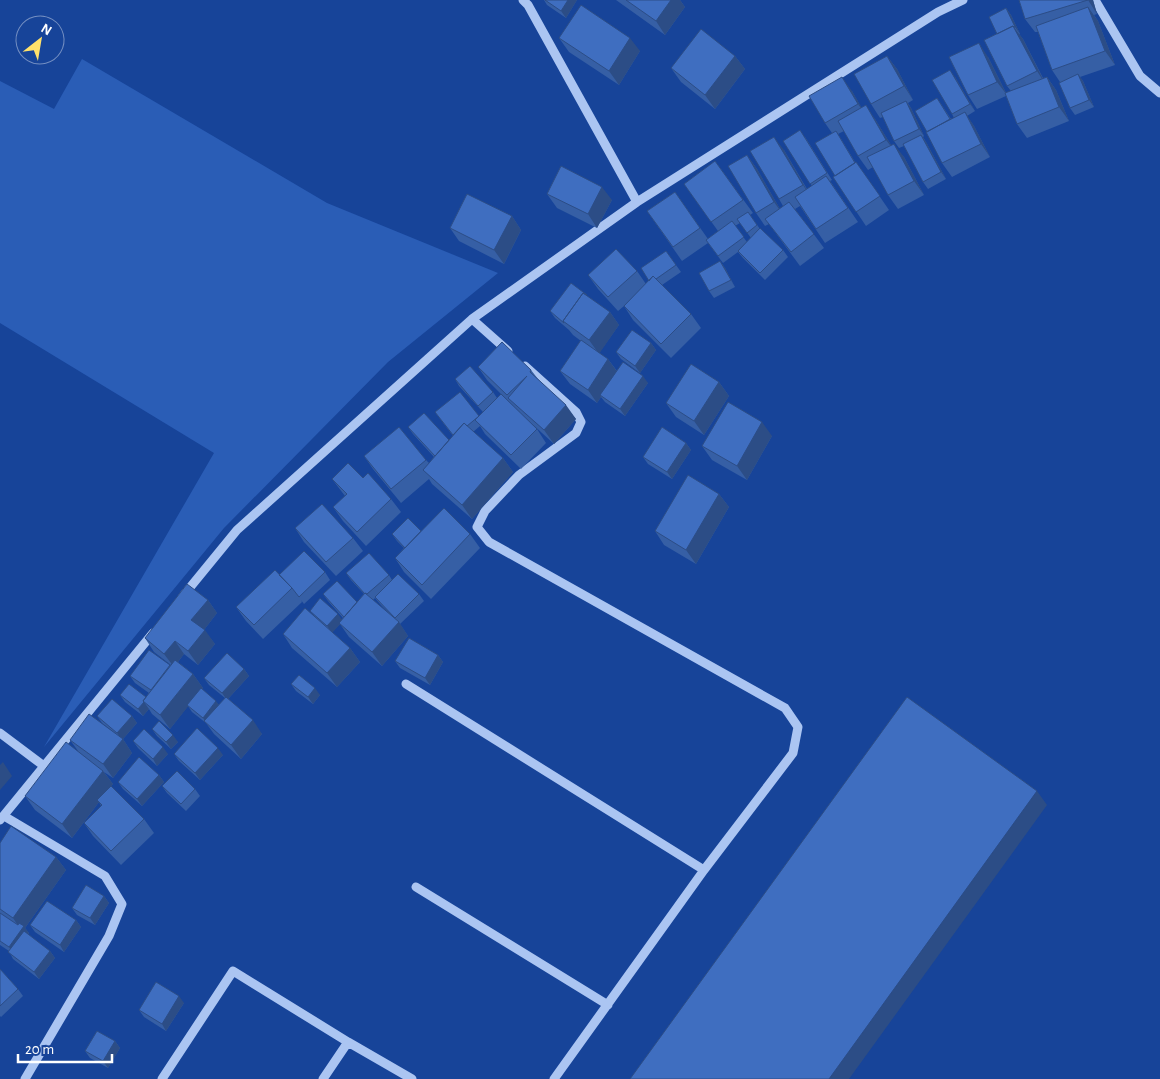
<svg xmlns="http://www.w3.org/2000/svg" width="1160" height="1079" viewBox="0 0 1160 1079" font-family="'Alegreya Sans',sans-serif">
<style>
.green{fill:#2a5db6}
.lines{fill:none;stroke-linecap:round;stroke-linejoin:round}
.minor{stroke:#abc5f2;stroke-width:9}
.wall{fill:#365fa5;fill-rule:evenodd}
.shaded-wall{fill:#2c4d86}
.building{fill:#3f6ec0;stroke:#2c4d86}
</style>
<rect width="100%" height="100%" fill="#174499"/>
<path class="green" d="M82,59L327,203L498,273L388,362L224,528L44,747L214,453L0,323V81L54,109Z"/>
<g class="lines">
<path class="minor" d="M523,0L528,5L637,202
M1095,0L1140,76L1160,93
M472,319L508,351
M525,366L576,412L581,422L576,433L519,475L485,511L477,527L489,542L785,708L798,727L793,753L704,870L554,1079
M183,596L237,530L472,319L637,202L938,12L963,0
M406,684L704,870
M0,733L44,766
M4,816L105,876L122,904L109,936L25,1079
M0,820L153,633
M416,887L608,1005
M162,1079L233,971L348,1042L412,1079
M323,1079L348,1042"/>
</g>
<path class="wall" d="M544,0H577L566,18L547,5Z
M616,0H680L685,7L665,35Z
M1019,0H1093L1097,14L1094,15L1098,21L1115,65L1080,77L1083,81L1094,107L1075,115L1070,108L1060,82L1052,70L1038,32H1035L1025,19Z
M1006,8L1011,15L1020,34H1019L1023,39L1043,78L1047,77L1056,90L1069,121L1027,138L1017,124L1006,96L977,109L968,95L988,57L1006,93L1011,91L1007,86L997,34Z
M559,38L640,51L619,85L569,52Z
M735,56L745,69L715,109L681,82L671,68Z
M887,56L897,69L913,100L908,103L911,108L924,136L923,137L926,142L946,179L928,189L923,182L904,146L899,148L894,141L883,117L880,118L871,104Z
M955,77L975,111L967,116L974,126L990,157L952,177L942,163L937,98L951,119L954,118L952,114Z
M852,91L861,107L875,119L891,145L904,157L924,195L898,209L888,195L873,167L868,170L858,156L844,131L838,134L855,162H856L889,210L866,226L833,177L835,176L832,133L825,123Z
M805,137L832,180L830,181L858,222L825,243L800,206L795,209L824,248L800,266L769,224L765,226L756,213L747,155L757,169L780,209L783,206L779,199L784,150L807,189L812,186L783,141Z
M715,161L753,213L750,215L760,229L783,250L788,257L765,280L743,258L738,252L723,263L708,243L682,261L647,211L675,192L708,239L718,231L684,184ZM740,223L751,238L747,242L735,226Z
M547,194L612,200L597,228L557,208Z
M512,216L521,230L504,264L459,241L450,228Z
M666,251L681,272L662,285L691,314L701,328L671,358L633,320L624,306L618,311L598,289L588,275L637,271L646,284L649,281Z
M720,261L725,268L735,287L714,298L709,291Z
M550,311L610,312L619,325L599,353L608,359L617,371L648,383L625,416L605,402L601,397L597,403L570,384L560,371L581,341L573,335L569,330L555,318Z
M651,343L656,350L640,373L621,359L616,352Z
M478,367L531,370L538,379L576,419L554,444L530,422L537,429L546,443L521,469L485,434L480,426L473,432L503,458L513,472L472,519L432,484L429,479L401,503L373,469L364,456L426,460L429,463L434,457L413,434L408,427L449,440L453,436L435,412L479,416L483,412L459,386L455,379L493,392L497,398L514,407L487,380Z
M719,382L729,396L704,435L676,417L666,403Z
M772,436L747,480L712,460L702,446Z
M686,443L691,450L672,479L648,464L643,457Z
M363,478L391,499L401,512L366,546L343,521L333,507L345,496L332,479Z
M719,494L729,507L696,564L664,545L655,531Z
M295,528L353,538L363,551L336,576L304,542Z
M421,531L470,534L480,548L431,599L404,572L395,558L404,548L397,541L392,534Z
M325,572L330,580L304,604L301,600L302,602L263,639L246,621L236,607L279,575Z
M346,573L389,575L392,580L419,594L424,601L400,624L408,636L382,666L349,637L340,624L332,632L350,648L360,662L337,687L292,648L283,634L314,615L310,611L342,620L343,618L328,601L323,594L357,602L364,594L351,580ZM375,598L380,604L390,614L373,600Z
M208,600L217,613L204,630L215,644L198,665L184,654L178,662L193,674L203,688L202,689L219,705L225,698L209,685L204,678L244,669L249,676L228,699L262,734L241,759L214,734L206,723L192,712L188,706L170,729L152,714L149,709L143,716L125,702L120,695L146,697L149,693L135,683L130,676L171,665L154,652L145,638Z
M438,655L443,662L430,685L400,668L395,661Z
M291,684L320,695L313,704L296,691Z
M97,716H132L137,723L123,739L132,753L113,778L104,772L113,784L111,786L144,819L154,833L121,865L93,836L84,823L101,806L99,802L72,838L35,810L25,796L78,751L70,740L113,732L102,723Z
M152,729L178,742L171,749L157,736Z
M133,741L168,754L157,766L138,748Z
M174,754L223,755L200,780L179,761Z
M159,775L164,782L142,806L123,789L118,782Z
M162,786L195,789L200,796L186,811L167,793Z
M0,843L56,857L66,870L25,928L29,933L28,935L50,951L55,958L39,979L13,959L9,951L0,945Z
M104,896L109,903L95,925L77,915L72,908Z
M76,920L81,927L64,952L35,932L30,925Z
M0,969L18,989L23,996L1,1017L0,1016Z
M184,1003L166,1031L144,1017L139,1010Z
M115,1041L120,1048L108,1068L90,1058L85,1051Z"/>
<path class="shaded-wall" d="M568,0H577L566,18L561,11Z
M671,0H680L685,7L665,35L656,21Z
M1088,0H1093L1097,14Z
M1088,7L1098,21L1115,65L1105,51Z
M1006,8L1011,15L1020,34L1015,27Z
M1013,26L1023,39L1046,85L1037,71Z
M630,38L640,51L619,85L609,71Z
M979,43L988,57L1007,95L997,82Z
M735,56L745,69L715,109L705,95Z
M887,56L897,69L913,100L904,86Z
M950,70L955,77L975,111L970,104Z
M1078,74L1083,81L1094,107L1089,100Z
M842,77L852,91L867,117L858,104Z
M1047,77L1056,90L1069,121L1059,107Z
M906,101L911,108L924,136L919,129Z
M866,105L875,119L896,153L886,140Z
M965,112L974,126L990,157L981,144Z
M921,135L926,142L946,179L941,172Z
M774,137L784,150L812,199L803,185Z
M894,144L904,157L924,195L914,181Z
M747,155L757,169L784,216L774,202Z
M602,187L612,200L597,228L588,214Z
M512,216L521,230L504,264L494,250Z
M720,261L725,268L735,287L731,280Z
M610,312L619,325L599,354L589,340Z
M651,343L656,350L640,373L635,366Z
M608,359L618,373L600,395L601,397L597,403L588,390Z
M643,376L648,383L625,416L620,409Z
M719,382L729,396L704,435L694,421Z
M566,405L576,419L554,444L544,430Z
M762,422L772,436L747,480L737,466Z
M686,443L691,450L672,479L667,472Z
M503,458L513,472L472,519L462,505Z
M719,494L729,507L696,564L686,550Z
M208,600L217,613L201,634L191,620Z
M338,614L343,621L332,633L327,626Z
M399,622L408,636L382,666L372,652Z
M205,630L215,644L198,665L188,651Z
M175,641L184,654L174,667L164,654Z
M350,648L360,662L337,687L327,673Z
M438,655L443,662L430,685L425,678Z
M244,669L249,676L227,700L222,693Z
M193,674L203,688L170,729L160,715Z
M315,688L320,695L313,704L308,697Z
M216,701L221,708L206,722L203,718Z
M144,702L149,709L143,716L138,709Z
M132,716L137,723L123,739L132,753L113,778L103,764L122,740L117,733Z
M253,720L262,734L241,759L231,745Z
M173,735L178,742L171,749L166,742Z
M163,747L168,754L157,766L153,759Z
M218,748L223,755L200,780L195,773Z
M3,762L12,776L0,790V765Z
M103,771L113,784L99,802L97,800L99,802L72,838L62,824Z
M159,775L164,782L142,806L137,799Z
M1037,791L1047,805L849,1079H829Z
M56,857L66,870L25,928L29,933L13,954L9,947L21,930L13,918Z
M104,896L109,903L95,925L90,918Z
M76,920L81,927L64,952L60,945Z
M50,951L55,958L39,979L34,972Z
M179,996L184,1003L166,1031L162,1024Z
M115,1041L120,1048L108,1068L103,1061Z"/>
<path class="building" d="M545,0H568L561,11Z
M626,0H671L656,21Z
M1019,0H1088L1025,19Z
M581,5L630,38L609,71L559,38Z
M1088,7L1105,51L1052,70L1036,26Z
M1006,8L1015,27H1014L1013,26L997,34L989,17Z
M1013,26L1037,71L1007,86L984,40Z
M701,29L735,56L705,95L671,68Z
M979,43L997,82L968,95L949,57Z
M887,56L904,86L871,104L854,74Z
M950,70L970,104L952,114L932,80Z
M1078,74L1089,100L1070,108L1059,83Z
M842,77L858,104L825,123L809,96Z
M1047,77L1059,107L1017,124L1005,93Z
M937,98L950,119L927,132L915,111Z
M906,101L919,129L894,141L881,113Z
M866,105L886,140L858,156L838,121Z
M965,112L981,144L942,163L926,132Z
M800,130L827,173L810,184L783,141Z
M836,131L855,163L835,176L815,143Z
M921,135L941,172L923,182L903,144Z
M774,137L803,185L779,199L750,151Z
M894,144L914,181L888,195L867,157Z
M747,155L774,202L756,213L728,166Z
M715,161L743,200L711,222L684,184Z
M856,162L880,196L856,212L833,177Z
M561,166L602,187L588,214L547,194Z
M826,176L848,208L816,229L795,197Z
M675,192L700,228L673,247L647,211Z
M467,194L512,216L494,250L450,228Z
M789,202L814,234L791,252L765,219Z
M748,212L757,225L747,233L737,219Z
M732,221L744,237L718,256L706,240Z
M760,228L783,250L760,273L738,251Z
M616,249L637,271L608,297L588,275Z
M666,251L676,265L656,279L653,276L649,281L641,268Z
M720,261L731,280L709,291L699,273Z
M653,276L691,314L661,344L624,306Z
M571,283L587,295L583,293L563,321L564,323L550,311Z
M583,293L610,312L589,340L563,321Z
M632,330L651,343L635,366L616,352Z
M581,340L608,359L588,390L560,371Z
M502,342L531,370L530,372L566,405L544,430L508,398L527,376L507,395L478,367Z
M623,362L643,376L620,409L600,395Z
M691,364L719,382L694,421L666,403Z
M470,366L493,392L478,406L455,379Z
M460,392L479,416L467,426L464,423L453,435L435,412Z
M501,394L537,429L511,455L475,420Z
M728,402L762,422L737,466L702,446Z
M424,413L449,440L435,456L408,427Z
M464,423L503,458L462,505L423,470Z
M399,427L426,460L391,489L364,456Z
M662,427L686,443L667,472L643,457Z
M348,463L363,478L368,473L391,499L357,532L333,507L347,494L332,479Z
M688,475L719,494L686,550L655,531Z
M322,504L353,538L326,562L295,528Z
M444,508L470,534L422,585L395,558Z
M408,518L421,531L405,548L392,534Z
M304,551L325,572L299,597L292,588L279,575Z
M369,553L389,575L367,594L365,593V594L346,573Z
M275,570L292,588L254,625L236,607Z
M398,574L419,594L395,618L375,597Z
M337,581L357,602L344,617L323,594Z
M187,584L208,600L191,620L205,630L188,651L175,641L164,654L145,638Z
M365,593L399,622L372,652L339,623Z
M320,598L338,614L327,626L310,611Z
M305,608L350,648L327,673L283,634Z
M409,638L438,655L425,678L395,661Z
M149,650L170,665L151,690L130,676Z
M227,653L244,669L222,693L204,678Z
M175,660L193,674L160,715L143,701Z
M299,675L315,688L308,697L291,684Z
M129,684L146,697L143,701L144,702L138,709L120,695Z
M201,688L216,701L203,718L187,705Z
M226,697L253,720L231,745L204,721Z
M907,697L1037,791L829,1079H630Z
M112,699L132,716L117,733L97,716Z
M89,714L123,739L103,764L70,740Z
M159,721L173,735L166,742L152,729Z
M197,728L218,748L195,773L174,754Z
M144,729L163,747L153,759L133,741Z
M66,742L103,771L62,824L25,796Z
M139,757L159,775L137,799L118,782Z
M177,771L195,789L181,804L162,786Z
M111,786L144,819L111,851L84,823L102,805L97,800Z
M11,826L56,857L13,918L0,909V843Z
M86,885L104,896L90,918L72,908Z
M47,901L76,920L60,945L30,925Z
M0,913L18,925L19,923L24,926L9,947L0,941Z
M24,931L50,951L34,972L8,952Z
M0,969L18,989L0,1006Z
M156,982L179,996L162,1024L139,1010Z
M97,1031L115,1041L103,1061L85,1051Z"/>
<g transform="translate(40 40) rotate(31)"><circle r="24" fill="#174499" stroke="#748fc2"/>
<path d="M0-4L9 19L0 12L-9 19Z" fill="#ffe16b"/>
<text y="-8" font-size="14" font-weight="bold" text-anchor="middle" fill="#ffffff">N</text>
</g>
<path d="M18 1054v8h94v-8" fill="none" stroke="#ffffff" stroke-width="2.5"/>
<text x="25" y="1054" font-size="15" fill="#ffffff" stroke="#174499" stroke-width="4" paint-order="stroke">20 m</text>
</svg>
